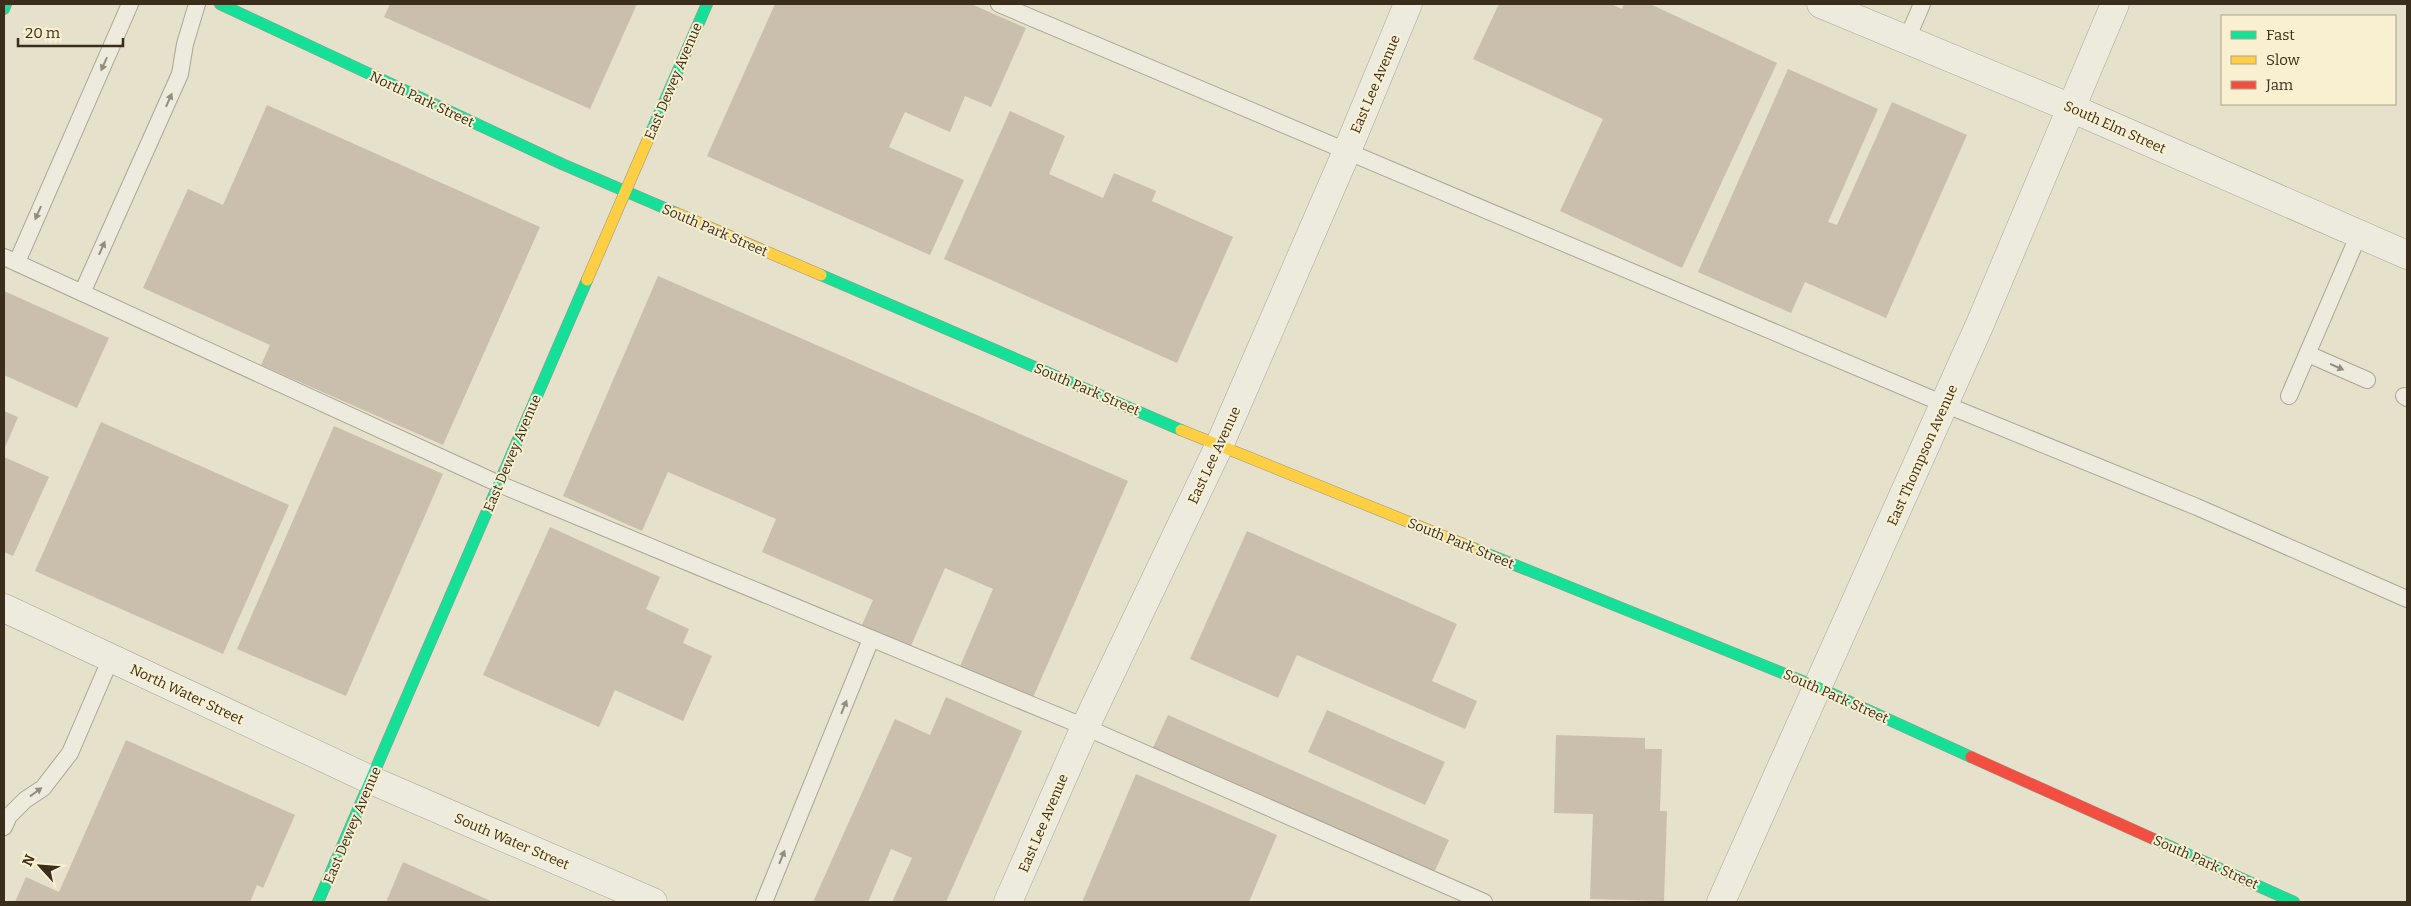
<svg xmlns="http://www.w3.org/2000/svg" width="2411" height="906" viewBox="0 0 2411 906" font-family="Bitter,serif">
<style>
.building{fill:#cabfac}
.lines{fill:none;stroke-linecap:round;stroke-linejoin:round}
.lane-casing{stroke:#aba495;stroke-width:18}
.street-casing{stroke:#aba495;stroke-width:29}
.fast-casing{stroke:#9a9485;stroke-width:12}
.slow-casing{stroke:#9a9485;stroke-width:12}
.jam-casing{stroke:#9a9485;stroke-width:12}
.lane{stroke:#edeade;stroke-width:16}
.street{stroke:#edeade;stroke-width:28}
.fast{stroke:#16e098;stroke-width:11}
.slow{stroke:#ffcf43;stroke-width:11}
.jam{stroke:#f24e42;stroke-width:11}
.oneway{fill:#948c7d}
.labels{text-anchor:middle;stroke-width:4;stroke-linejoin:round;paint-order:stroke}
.street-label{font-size:14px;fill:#3a2d1c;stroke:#f8f0d0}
</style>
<rect width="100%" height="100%" fill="#e6e1cb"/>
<path class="building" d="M390,4H637L590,109L384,17Z
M775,4H971L1026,28L991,107L965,96L950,132L905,112L889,147L964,180L930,255L707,156Z
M1499,4H1611L1622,9L1624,4H1650L1777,63L1682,268L1560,211L1603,119L1473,59Z
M1788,69L1878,109L1828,222L1837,225L1892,102L1967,135L1886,318L1805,282L1791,313L1698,272Z
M267,105L540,227L443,445L261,365L270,345L143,288L188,189L223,205Z
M1010,111L1065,136L1049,174L1103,198L1114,173L1156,191L1152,201L1233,237L1177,363L944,259Z
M658,276L1128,481L1031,702L958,671L993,589L945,568L910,648L861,627L873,600L762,552L776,519L668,472L642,531L563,496Z
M4,291L109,338L77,408L4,375Z
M4,411L18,417L4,450Z
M101,422L289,505L223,654L35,571Z
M334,426L443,474L346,696L237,649Z
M4,457L49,477L13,556L4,552Z
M550,527L660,577L646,609L689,629L683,643L712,656L683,721L615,690L599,727L483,675Z
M1247,531L1457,624L1432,681L1477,701L1465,729L1297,655L1278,698L1190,659Z
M946,697L1022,731L946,902H892L912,858L891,849L868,902H813L895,719L930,735Z
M1327,710L1445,762L1425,805L1308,752Z
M1168,715L1449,840L1432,877L1151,752Z
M1556,735L1645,738V749H1662L1660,811H1667L1664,901L1590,899L1593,814L1554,813Z
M126,740L295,815L263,888L257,885L250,902H15L26,877L59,892Z
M1136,774L1277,835L1249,902H1082Z
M403,862L493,902H386Z"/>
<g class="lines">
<g class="lane-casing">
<path id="lane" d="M999,4L1944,404L2197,507L2407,599
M1907,39L1922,4
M4,257L499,484L1085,727L1484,902
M17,262L130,4
M82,293L180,74L185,44L197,4
M2308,354L2367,380
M2289,396L2359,234
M2404,396L2407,398
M4,827L9,816L25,800L43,788L70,753L111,658
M764,902L871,639"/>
</g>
<g class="street-casing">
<path id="street" d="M1821,4L2071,108L2407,255
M4,608L371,780L653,902
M1008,902L1085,727L1219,446L1347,151L1408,4
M1721,902L1980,324L2115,4"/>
</g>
<g class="fast-casing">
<path id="fast" d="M220,4L562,164L676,213
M4,9L6,4
M649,137L707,4
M821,275L1181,430
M1473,548L1817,687L1971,757
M2158,841L2294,902
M318,902L587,280"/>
</g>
<g class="slow-casing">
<path id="slow" d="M676,213L821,275
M587,280L649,137
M1181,430L1473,548"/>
</g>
<g class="jam-casing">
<path id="jam" d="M1971,757L2158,841"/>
</g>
<use href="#lane" class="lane"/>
<use href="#street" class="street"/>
<use href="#fast" class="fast"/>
<use href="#slow" class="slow"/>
<use href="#jam" class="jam"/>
</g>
<defs><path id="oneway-solid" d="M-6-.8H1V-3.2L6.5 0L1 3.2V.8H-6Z" transform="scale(1.25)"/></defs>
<g class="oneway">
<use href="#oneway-solid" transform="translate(104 64) rotate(114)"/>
<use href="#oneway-solid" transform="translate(169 100) rotate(-66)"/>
<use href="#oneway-solid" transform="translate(38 213) rotate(114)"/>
<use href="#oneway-solid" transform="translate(102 248) rotate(-66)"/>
<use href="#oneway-solid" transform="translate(2337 367) rotate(24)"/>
<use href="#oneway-solid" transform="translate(844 707) rotate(-68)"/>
<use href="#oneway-solid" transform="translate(36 792) rotate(-36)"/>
<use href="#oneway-solid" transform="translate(782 857) rotate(-68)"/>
</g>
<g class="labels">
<g class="street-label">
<text transform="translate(673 81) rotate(-67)" y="5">East Dewey Avenue</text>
<text transform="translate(1375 84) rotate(-67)" y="5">East Lee Avenue</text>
<text transform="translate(422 99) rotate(25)" y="5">North Park Street</text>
<text transform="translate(2115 127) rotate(24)" y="5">South Elm Street</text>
<text transform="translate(715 230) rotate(23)" y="5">South Park Street</text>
<text transform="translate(1087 389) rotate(23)" y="5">South Park Street</text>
<text transform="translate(512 453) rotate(-67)" y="5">East Dewey Avenue</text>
<text transform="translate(1214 455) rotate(-65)" y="5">East Lee Avenue</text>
<text transform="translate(1922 455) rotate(-66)" y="5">East Thompson Avenue</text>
<text transform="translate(1461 543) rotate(22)" y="5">South Park Street</text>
<text transform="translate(187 694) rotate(25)" y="5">North Water Street</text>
<text transform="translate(1836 696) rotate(24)" y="5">South Park Street</text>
<text transform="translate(1043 823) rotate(-67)" y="5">East Lee Avenue</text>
<text transform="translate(352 825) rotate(-67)" y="5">East Dewey Avenue</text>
<text transform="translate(512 841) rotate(23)" y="5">South Water Street</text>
<text transform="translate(2206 862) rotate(24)" y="5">South Park Street</text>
</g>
</g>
<rect width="2411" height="906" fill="none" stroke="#3a2d1c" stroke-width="10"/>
<rect x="2221" y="15" width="175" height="90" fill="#f8f0d0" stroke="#aca288"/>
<rect x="2231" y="31" width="25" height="8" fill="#16e098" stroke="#aca288"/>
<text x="2266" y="40" font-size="15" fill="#3a2d1c">Fast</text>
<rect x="2231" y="56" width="25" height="8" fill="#ffcf43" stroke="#aca288"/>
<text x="2266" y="65" font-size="15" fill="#3a2d1c">Slow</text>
<rect x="2231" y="81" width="25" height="8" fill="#f24e42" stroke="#aca288"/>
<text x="2266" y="90" font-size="15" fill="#3a2d1c">Jam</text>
<g transform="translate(40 866) rotate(296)" stroke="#f8f0d0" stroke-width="4" paint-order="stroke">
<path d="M0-4L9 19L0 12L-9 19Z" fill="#3a2d1c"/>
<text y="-8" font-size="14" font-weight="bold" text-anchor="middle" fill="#3a2d1c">N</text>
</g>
<path d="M18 38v8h105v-8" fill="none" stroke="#3a2d1c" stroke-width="2.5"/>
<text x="25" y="38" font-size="15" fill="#3a2d1c" stroke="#f8f0d0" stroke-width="4" paint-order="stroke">20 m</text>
</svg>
